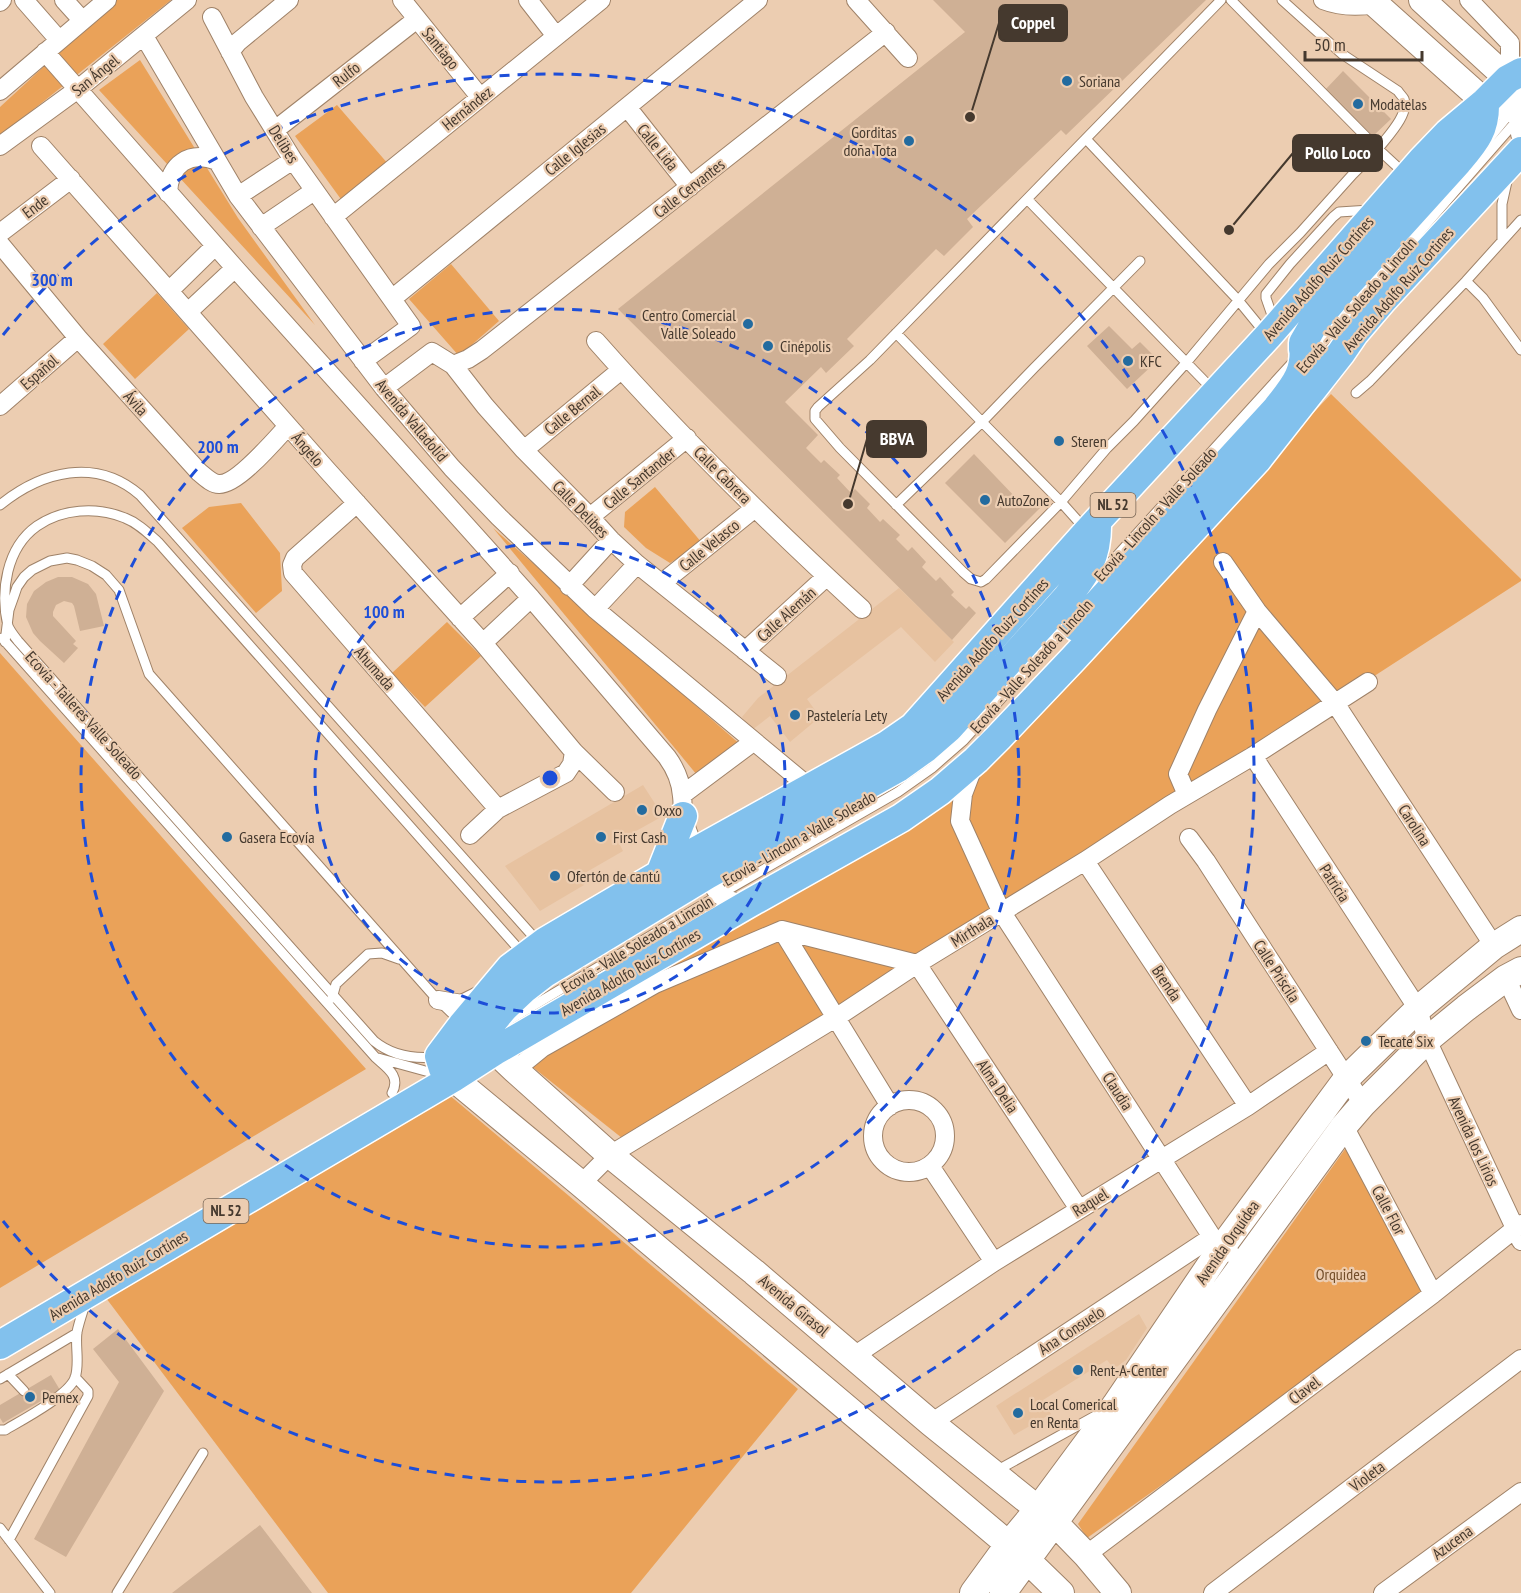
<svg xmlns="http://www.w3.org/2000/svg" width="1521" height="1593" viewBox="0 0 1521 1593" font-family="'PT Sans Narrow',sans-serif">
<style>
.built{fill:#e7c2a0}
.green{fill:#eaa259}
.building{fill:#cfb095}
.lines{fill:none;stroke-linecap:round;stroke-linejoin:round}
.lane-casing{stroke:#9f8268;stroke-width:11}
.street-casing{stroke:#9f8268;stroke-width:20}
.secondary-casing{stroke:#9f8268;stroke-width:28}
.primary-casing{stroke:#fff;stroke-width:31}
.lane{stroke:#fff;stroke-width:9}
.street{stroke:#fff;stroke-width:18}
.secondary{stroke:#fff;stroke-width:26}
.primary{stroke:#82c1ed;stroke-width:28}
.ring{fill:none;stroke:#1d4ed8;stroke-width:3;stroke-dasharray:10 8}
.poi-dot{fill:#236b9f;stroke:#eccdb1;stroke-width:2}
.labels{text-anchor:middle;stroke-width:4.5;stroke-linejoin:round;paint-order:stroke}
.shield{fill:#eccdb1;stroke:#776555;stroke-width:1.5}
.shield-label{font-size:15px;font-weight:bold;fill:#45392e}
.street-label{font-size:16px;fill:#45392e;stroke:#eccdb1}
.poi-label{font-size:16px;fill:#45392e;stroke:#eccdb1;text-anchor:start}
.park-label{font-size:16px;fill:#734e2a;stroke:#eccdb1}
.centre{fill:#1d4ed8;stroke:#eccdb1;stroke-width:3}
.ring-label{font-size:18px;text-anchor:middle;font-weight:bold;fill:#1d4ed8;stroke:#eccdb1;stroke-width:4.5;stroke-linejoin:round;paint-order:stroke}
.leader{fill:none;stroke:#45392e;stroke-width:2}
.callout-dot{fill:#45392e;stroke:#eccdb1;stroke-width:2}
.callout{fill:#45392e;stroke:#45392e;stroke-width:2}
.callout-label{font-size:18px;text-anchor:middle;font-weight:bold;fill:#fff}
</style>
<rect width="100%" height="100%" fill="#eccdb1"/>
<path class="built" d="M899,588L954,642L935,662L901,627L807,699L820,717L790,742L770,716L752,730L742,717L758,698Z
M643,785L663,816L618,841L623,851L578,877L584,885L540,911L505,866Z
M1139,1314L1147,1328L1126,1360L1114,1369L1107,1360L1043,1400L1051,1414L1014,1435L996,1406Z"/>
<path class="green" d="M116,0H171L0,136V107Z
M140,60L238,218L315,325L99,90Z
M337,105L389,165L343,202L295,136Z
M451,264L499,321L459,356L409,299Z
M157,293L189,329L135,379L103,344Z
M1331,394L1521,579V581L1311,717L622,1138L515,1053L933,814L964,787Z
M655,487L702,543L670,563L646,548L624,527L625,512Z
M241,503L280,553L282,591L256,613L182,528L209,507Z
M493,528L742,746L697,775Z
M447,622L481,656L425,707L392,673Z
M0,653L366,1069L0,1288Z
M448,1094L798,1389L631,1593H328L103,1294Z
M1353,1138L1427,1297L1087,1538L1078,1524Z"/>
<path class="building" d="M933,0H1206L1066,135L1061,130L967,219L973,227L944,256L936,249L847,339L854,346L826,373L821,367L785,402L818,435L806,448L821,463L824,460L840,475L837,478L851,493L855,489L870,504L867,508L880,522L883,519L900,535L896,539L908,551L912,547L926,562L922,567L936,581L940,577L954,592L951,595L966,609L969,606L976,613L952,640L618,309L965,32Z
M1343,71L1391,119L1372,137L1325,90Z
M1109,326L1132,349L1140,342L1158,360L1127,389L1087,346Z
M974,454L1020,502L1043,505L1005,543L945,483Z
M58,577H72L88,584L96,594L104,626L80,631L74,606L72,603L64,601L56,605L53,612V616L76,641L73,644L78,648L64,663L40,641L33,633L26,617L27,604L34,591L46,582Z
M118,1329L164,1391L66,1557L34,1539L119,1382L93,1349Z
M51,1375L60,1390L3,1423L0,1418V1405Z
M260,1525L312,1593H172Z"/>
<g class="lines">
<g class="lane-casing">
<path id="lane" d="M1221,0L870,360L818,407L815,411V419L840,448L963,572L971,579L981,582L986,579L1061,502L1107,448L1134,421L1186,363L1269,264L1300,233L1353,174L1378,149L1231,0
M1282,0L1342,54L1398,91C1399,93 1403,97 1404,99C1410,114 1386,138 1378,149L1404,173
M1086,139L1238,300L1265,333
M1488,140L1512,111
M1027,199L1214,391
M1502,240V204L1508,177
M1466,281L1483,298L1521,350
M1274,321L1266,298V294L1290,264L1333,217L1339,212L1370,210
M896,333L982,422L1061,502L1086,530
M1311,356L1519,118
M1356,393L1370,381L1466,281L1521,220
M0,505C42,471 96,457 140,495L539,943
M896,505L982,422L1034,368L1140,261
M1092,583L1293,362
M2,638L376,1058C387,1068 401,1076 392,1093
M5,642L9,610L14,596L17,587L24,577L32,570L50,561L67,558L77,560L92,566L106,575L119,590L149,674L435,997L461,1022
M332,998L336,984L368,954L382,953L399,959
M506,1022L719,895L898,792L932,768L964,740L1070,622
M435,1057C413,1059 391,1055 374,1041L18,641C15,637 10,631 8,626C0,592 6,548 37,526C62,509 96,506 125,518C138,523 148,533 158,542L524,955
M378,1058L440,1075
M8,1374L24,1391
M0,1379L77,1333
M0,1430H5C22,1420 68,1396 75,1378C80,1364 75,1347 77,1332C79,1322 83,1311 86,1301
M996,1471L1097,1415
M0,1528L50,1593
M9,1540L88,1396V1391L75,1377
M117,1593L203,1453"/>
</g>
<g class="street-casing">
<path id="street" d="M24,0L59,40
M64,0L82,20
M402,0L480,97
M528,0L556,36
M856,0L908,58
M1323,0C1341,7 1357,7 1375,4
M1469,0L1510,43V64L1508,79
M0,2L2,0
M212,17L254,97L293,160L411,326L363,361
M144,36L238,196L384,388L452,468L499,517L595,609L809,787
M45,52L235,268L531,598L667,757C675,768 681,782 682,796C683,802 682,809 683,815C685,830 710,887 721,896C729,902 738,902 748,904
M230,52L238,42L289,0
M0,91L107,0
M627,107L690,187
M275,130L417,19
M1520,134L1521,128
M0,146L78,89L187,0
M41,146L327,470L483,643L574,752L615,792
M168,193C169,164 190,150 217,161
M238,196L293,160
M333,217L601,0
M261,227L314,191
M0,233L71,179
M0,244L78,338L199,472C205,477 212,484 219,484C237,485 275,440 288,426
M169,291L215,246
M393,298L758,0
M188,312L235,268
M596,341C679,435 769,524 862,609
M453,365L468,359L482,350L886,32
M384,388L432,352L453,365L485,406L524,450L590,517L611,540L637,564L777,676
M0,406L78,338
M524,450L621,370
M357,503L295,558L292,565L293,573L498,809
M590,517L687,438
M1223,562L1257,611L1335,703L1494,946
M662,583L755,508
M569,586L611,540
M595,609L637,564
M460,618L510,573
M483,643L531,598
M745,651L826,577
M1253,756L1418,1009L1427,1040L1521,1241
M974,765L963,794L960,821L1001,911L1212,1237L1230,1253
M682,795L753,742
M1187,795L1178,774L1207,710L1257,611
M470,835L498,809L566,773L572,764L574,752
M1189,838L1206,861L1363,1104
M1085,861L1248,1106
M782,930L890,1106
M1506,978L1521,1010
M438,1000L462,1004L482,994
M515,1070L542,1048L655,984L782,930L917,964L1079,1209
M873 1136a36 36 0 1 1 72 0a36 36 0 1 1-72 0Z
M1344,1126L1433,1294
M930,1166L994,1262
M581,1184L610,1155L837,1017L917,964L1085,861L1170,805L1253,756L1368,682
M854,1356L994,1262L1248,1106L1329,1051
M931,1423L1212,1237
M1086,1555L1433,1294L1521,1224
M1213,1593L1521,1359
M1383,1593L1521,1492"/>
</g>
<g class="secondary-casing">
<path id="secondary" d="M1371,0L1485,102L1521,112
M1422,0L1508,79L1521,87
M480,1040L495,1051L515,1070L610,1155L754,1272L931,1423L1054,1522L1086,1555L1118,1593
M453,1078L581,1184L1027,1560L1061,1593
M973,1593L1008,1545L1038,1509L1115,1405L1222,1247L1347,1078L1418,1009L1494,946L1521,929
M1003,1593L1244,1263L1344,1126L1363,1104L1427,1040L1466,1008L1506,978L1521,970"/>
</g>
<g class="primary-casing">
<path id="primary" d="M1310,359L1303,350V343L1315,322L1336,297L1458,162C1475,142 1486,130 1485,102
M1076,627L1276,409C1293,387 1307,373 1303,343
M660,874L683,816
M452,1062L479,1038L504,1008L523,990L545,973L707,875L898,768L926,748L949,728L1067,597C1087,572 1098,556 1097,522
M453,1078L443,1069L439,1056L463,1024L510,968L546,941L660,874L696,851L887,745L913,727L1087,532L1268,336L1422,160L1448,133L1485,102L1508,79L1521,72
M0,1345L453,1078L495,1051L748,904L901,818L940,791L976,760L998,738L1074,658L1257,460L1341,353L1354,334L1383,300L1521,151"/>
</g>
<use href="#lane" class="lane"/>
<use href="#street" class="street"/>
<use href="#secondary" class="secondary"/>
<use href="#primary" class="primary"/>
</g>
<g class="ring">
<circle cx="550" cy="778" r="235"/>
<circle cx="550" cy="778" r="469"/>
<path d="M3 335A704 704 0 1 1 3 1221"/>
</g>
<g class="poi-dot">
<circle cx="1067" cy="81" r="6"/>
<circle cx="1358" cy="104" r="6"/>
<circle cx="909" cy="141" r="6"/>
<circle cx="748" cy="324" r="6"/>
<circle cx="768" cy="346" r="6"/>
<circle cx="1128" cy="361" r="6"/>
<circle cx="1059" cy="441" r="6"/>
<circle cx="985" cy="500" r="6"/>
<circle cx="795" cy="715" r="6"/>
<circle cx="642" cy="810" r="6"/>
<circle cx="227" cy="837" r="6"/>
<circle cx="601" cy="837" r="6"/>
<circle cx="555" cy="876" r="6"/>
<circle cx="1366" cy="1041" r="6"/>
<circle cx="1078" cy="1370" r="6"/>
<circle cx="30" cy="1397" r="6"/>
<circle cx="1018" cy="1413" r="6"/>
</g>
<g class="labels">
<g class="shield">
<rect x="1090.5" y="493" width="45" height="24" rx="4.5"/>
<rect x="203.5" y="1199" width="45" height="24" rx="4.5"/>
</g>
<g class="shield-label">
<text x="1113" y="510">NL 52</text>
<text x="226" y="1216">NL 52</text>
</g>
<g class="street-label">
<text transform="translate(441 48) rotate(51)" y="6">Santiago</text>
<text transform="translate(346 74) rotate(-38)" y="6">Rulfo</text>
<text transform="translate(95 75) rotate(-39)" y="6">San Ángel</text>
<text transform="translate(467 108) rotate(-39)" y="6">Hernández</text>
<text transform="translate(284 144) rotate(58)" y="6">Delibes</text>
<text transform="translate(658 147) rotate(51)" y="6">Calle Lida</text>
<text transform="translate(575 149) rotate(-39)" y="6">Calle Iglesias</text>
<text transform="translate(689 188) rotate(-38)" y="6">Calle Cervantes</text>
<text transform="translate(35 206) rotate(-37)" y="6">Ende</text>
<text transform="translate(1318 278) rotate(-49)" y="6">Avenida Adolfo Ruiz Cortínes</text>
<text transform="translate(1398 289) rotate(-49)" y="6">Avenida Adolfo Ruíz Cortines</text>
<text transform="translate(1356 305) rotate(-49)" y="6">Ecovía - Valle Soleado a Lincoln</text>
<text transform="translate(39 372) rotate(-41)" y="6">Español</text>
<text transform="translate(136 403) rotate(48)" y="6">Ávila</text>
<text transform="translate(572 410) rotate(-39)" y="6">Calle Bernal</text>
<text transform="translate(412 420) rotate(50)" y="6">Avenida Valladolid</text>
<text transform="translate(308 449) rotate(49)" y="6">Ángelo</text>
<text transform="translate(723 475) rotate(45)" y="6">Calle Cabrera</text>
<text transform="translate(639 478) rotate(-39)" y="6">Calle Santander</text>
<text transform="translate(581 509) rotate(46)" y="6">Calle Delibes</text>
<text transform="translate(1155 514) rotate(-48)" y="6">Ecovía - Lincoln a Valle Soleado</text>
<text transform="translate(709 545) rotate(-39)" y="6">Calle Velasco</text>
<text transform="translate(786 614) rotate(-42)" y="6">Calle Alemán</text>
<text transform="translate(992 639) rotate(-48)" y="6">Avenida Adolfo Ruiz Cortínes</text>
<text transform="translate(1031 666) rotate(-48)" y="6">Ecovía - Valle Soleado a Lincoln</text>
<text transform="translate(375 668) rotate(49)" y="6">Ahumada</text>
<text transform="translate(84 715) rotate(48)" y="6">Ecovía - Talleres Valle Soleado</text>
<text transform="translate(1415 825) rotate(57)" y="6">Carolina</text>
<text transform="translate(799 838) rotate(-30)" y="6">Ecovía - Lincoln a Valle Soleado</text>
<text transform="translate(1335 883) rotate(57)" y="6">Patricia</text>
<text transform="translate(972 930) rotate(-32)" y="6">Mirthala</text>
<text transform="translate(637 944) rotate(-31)" y="6">Ecovía - Valle Soleado a Lincoln</text>
<text transform="translate(1277 971) rotate(57)" y="6">Calle Priscila</text>
<text transform="translate(630 972) rotate(-30)" y="6">Avenida Adolfo Ruiz Cortínes</text>
<text transform="translate(1167 983) rotate(56)" y="6">Brenda</text>
<text transform="translate(998 1086) rotate(56)" y="6">Alma Delia</text>
<text transform="translate(1118 1091) rotate(57)" y="6">Claudia</text>
<text transform="translate(1474 1141) rotate(65)" y="6">Avenida los Lirios</text>
<text transform="translate(1090 1202) rotate(-32)" y="6">Raquel</text>
<text transform="translate(1389 1210) rotate(62)" y="6">Calle Flor</text>
<text transform="translate(1227 1242) rotate(-55)" y="6">Avenida Orquídea</text>
<text transform="translate(118 1275) rotate(-31)" y="6">Avenida Adolfo Ruiz Cortínes</text>
<text transform="translate(794 1305) rotate(40)" y="6">Avenida Girasol</text>
<text transform="translate(1071 1330) rotate(-33)" y="6">Ana Consuelo</text>
<text transform="translate(1304 1390) rotate(-37)" y="6">Clavel</text>
<text transform="translate(1367 1476) rotate(-37)" y="6">Violeta</text>
<text transform="translate(1452 1542) rotate(-36)" y="6">Azucena</text>
</g>
<g class="poi-label">
<text x="1079" y="87">Soriana</text>
<text x="1370" y="110">Modatelas</text>
<text x="897" y="138" text-anchor="end">Gorditas<tspan x="897" dy="18">doña Tota</tspan></text>
<text x="736" y="321" text-anchor="end">Centro Comercial<tspan x="736" dy="18">Valle Soleado</tspan></text>
<text x="780" y="352">Cinépolis</text>
<text x="1140" y="367">KFC</text>
<text x="1071" y="447">Steren</text>
<text x="997" y="506">AutoZone</text>
<text x="807" y="721">Pastelería Lety</text>
<text x="654" y="816">Oxxo</text>
<text x="239" y="843">Gasera Ecovía</text>
<text x="613" y="843">First Cash</text>
<text x="567" y="882">Ofertón de cantú</text>
<text x="1378" y="1047">Tecate Six</text>
<text x="1090" y="1376">Rent-A-Center</text>
<text x="42" y="1403">Pemex</text>
<text x="1030" y="1410">Local Comerical<tspan x="1030" dy="18">en Renta</tspan></text>
</g>
<g class="park-label">
<text x="1341" y="1280">Orquidea</text>
</g>
</g>
<circle cx="550" cy="778" r="9" class="centre"/>
<g class="ring-label">
<text x="52" y="286">300 m</text>
<text x="218" y="453">200 m</text>
<text x="384" y="618">100 m</text>
</g>
<path class="leader" d="M970 117L999 23M1229 230L1293 153M848 504L867 439"/>
<g class="callout-dot">
<circle cx="970" cy="117" r="6"/>
<circle cx="1229" cy="230" r="6"/>
<circle cx="848" cy="504" r="6"/>
</g>
<g class="callout">
<rect x="999" y="5" width="68" height="36" rx="6"/>
<rect x="1293" y="135" width="89" height="36" rx="6"/>
<rect x="867" y="421" width="59" height="36" rx="6"/>
</g>
<g class="callout-label">
<text x="1033" y="29">Coppel</text>
<text x="1338" y="159">Pollo Loco</text>
<text x="897" y="445">BBVA</text>
</g>
<path d="M1305 51v9h117v-9" fill="none" stroke="#45392e" stroke-width="3"/>
<text x="1314" y="51" font-size="18" fill="#45392e" stroke="#eccdb1" stroke-width="4.5" paint-order="stroke">50 m</text>
</svg>
